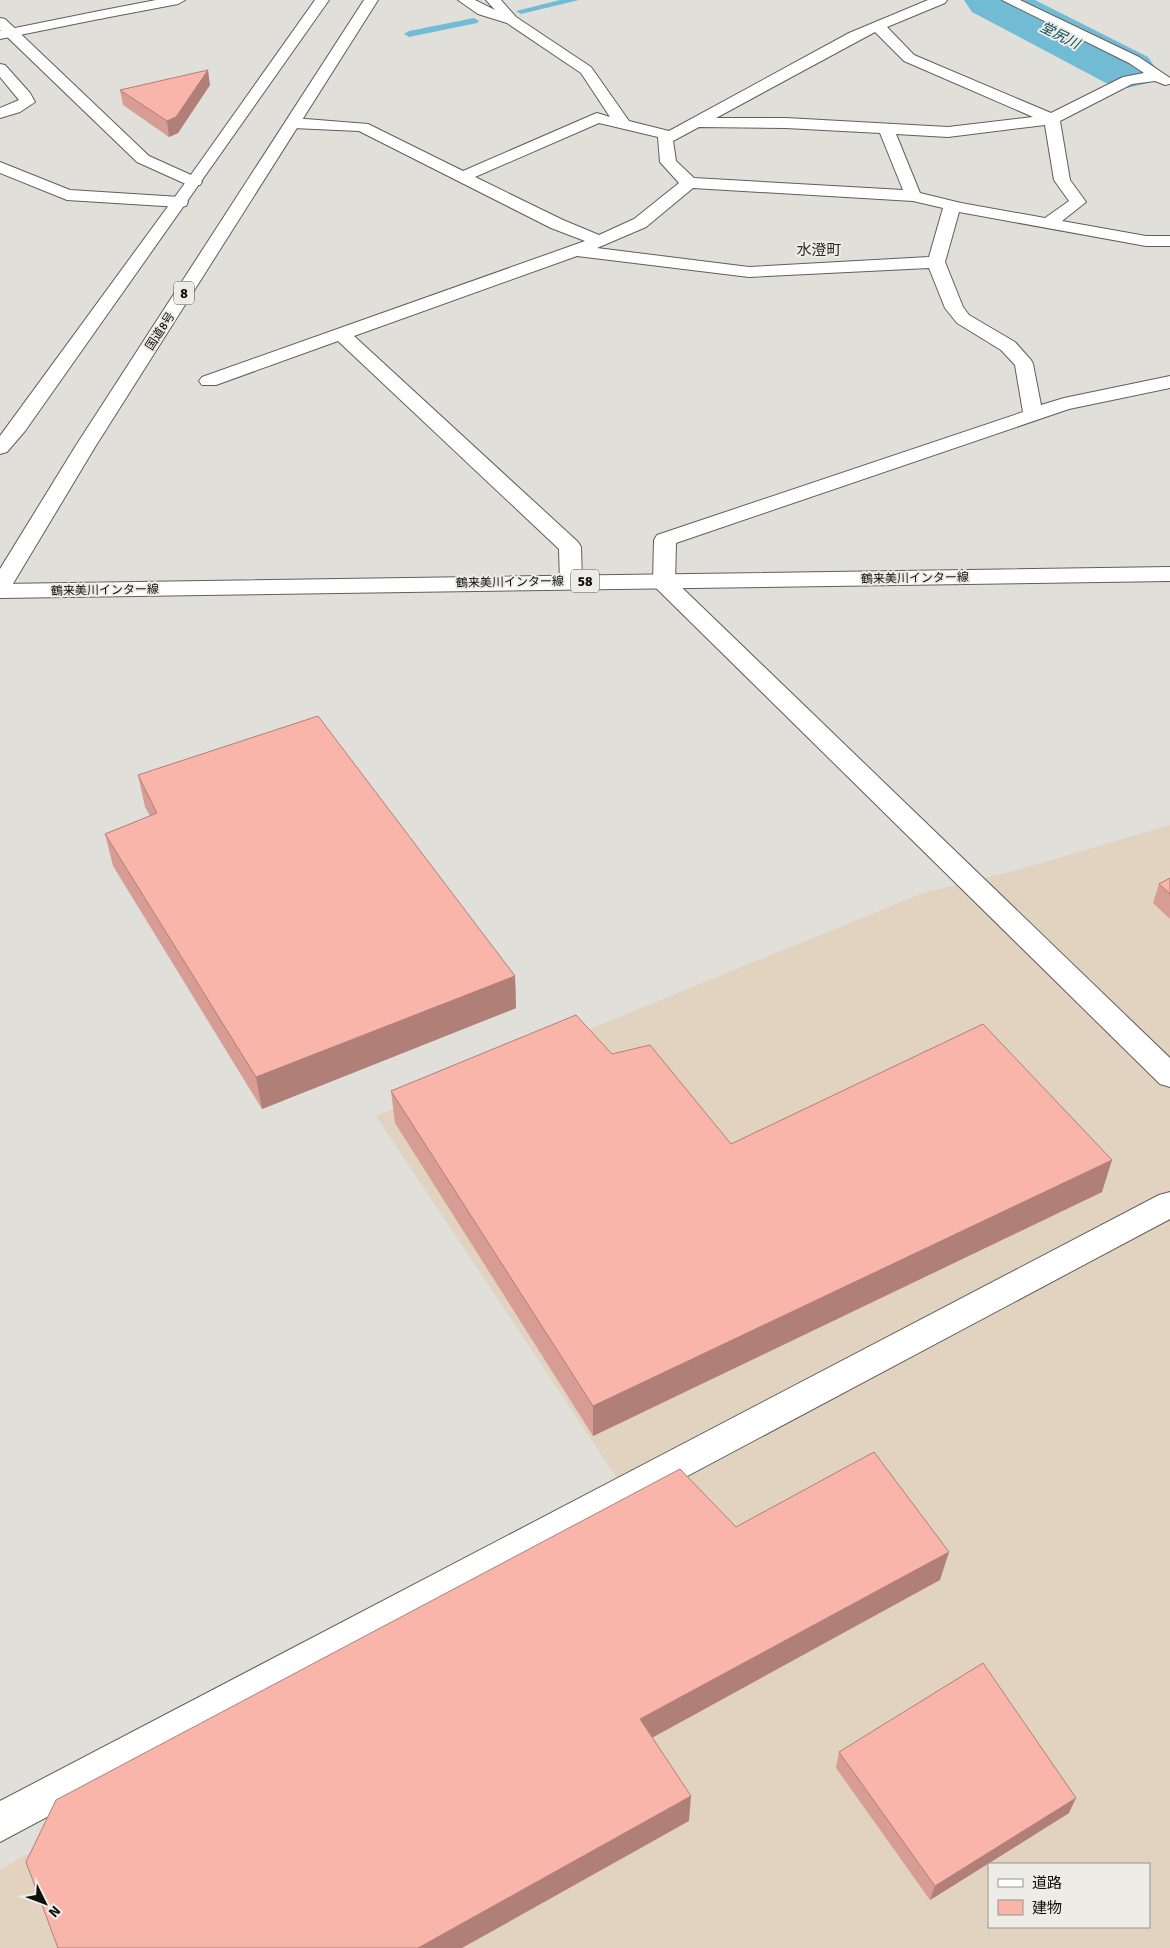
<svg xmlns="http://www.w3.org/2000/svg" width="1170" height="1948" viewBox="0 0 1170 1948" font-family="Signika,'Noto Sans JP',sans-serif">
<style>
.industrial{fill:#e1d3c0;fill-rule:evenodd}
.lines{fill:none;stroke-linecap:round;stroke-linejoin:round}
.stream{fill:#72bbd5;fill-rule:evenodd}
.river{fill:#72bbd5;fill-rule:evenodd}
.minor-casing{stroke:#605f59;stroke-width:2}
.tertiary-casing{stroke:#605f59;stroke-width:2}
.primary-casing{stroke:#605f59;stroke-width:2}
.trunk-casing{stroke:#605f59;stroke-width:2}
.minor{fill:#fff;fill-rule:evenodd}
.tertiary{fill:#fff;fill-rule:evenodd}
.primary{fill:#fff;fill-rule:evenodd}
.trunk{fill:#fff;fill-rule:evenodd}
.wall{fill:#d79c93}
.shaded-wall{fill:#af7f78}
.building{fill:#fab5ab;stroke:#af7f78}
.labels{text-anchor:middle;stroke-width:4;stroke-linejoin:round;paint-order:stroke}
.far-street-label{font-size:12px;fill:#0f0f0c;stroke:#eeece6}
.far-water-label{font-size:14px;font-style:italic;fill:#094a5c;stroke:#eeece6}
.shield{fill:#eeece6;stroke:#52514d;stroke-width:1}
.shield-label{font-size:14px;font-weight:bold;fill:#0f0f0c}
.far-quarter-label{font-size:15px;fill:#2b2a25;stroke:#eeece6}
</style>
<rect width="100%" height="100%" fill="#e1dfd9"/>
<path class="industrial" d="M1170,825V1948H0V1870L634,1504L376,1116L923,893L1017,870ZM989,1864H1149V1927H989Z"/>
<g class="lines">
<path class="stream" d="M560,0H579L521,14L516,11Z
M474,18L479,21L477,23L409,37L404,34L409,31Z"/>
<path class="river" d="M964,0H1035L1148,57L1157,70L1148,83L1127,88L1106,83L972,12Z"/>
<g class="minor-casing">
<path id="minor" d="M156,0H185L178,4L99,19L92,15L99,11Z
M458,0H475L495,10L486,0H501L516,17L591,67L629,121L669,131L849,33L928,0H947L945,3L887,27L914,55L1051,113L1123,77L1144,73L1129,63L1002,0H1020L1139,57L1170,78V84L1165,85L1155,81L1132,84L1060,121L1070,180L1086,202L1062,221L1146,236H1170V246H1146L959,212L945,262L963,307L969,315L1015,342L1031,360L1033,364L1041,405L1064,398L1170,376V388L1069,409L676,543L675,583L672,588L664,590L656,588L653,583L654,540L657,535L1023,412L1015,365L1001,350L957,323L945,308L929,268L749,277L577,256L354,336L578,542L581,547L582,581L579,586L571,588L563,586L560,581L559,549L338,341L216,385H202L199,381L202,377L585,241L551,228L359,131L293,128L285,123L293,118L368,124L463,171L592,115L597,113L610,117L581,73L507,23L478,14ZM875,32L904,61L1033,117L948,127L786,118H716ZM599,123L658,137L660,162L679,183L634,219L599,235L563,220L475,177ZM1045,125L1054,180L1069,201L1045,218L961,203L920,193L896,134L948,137ZM699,127L786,128L880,133L903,190L694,178L676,161L673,141ZM693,188L913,201L943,208L929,257L749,267L597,248L646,227Z
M0,18L5,19L149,156L200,179L202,182L200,185H188L137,162L0,30Z
M1170,1192V1219L0,1842V1801L1159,1195Z"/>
</g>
<g class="tertiary-casing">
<path id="tertiary" d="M99,11L104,12L106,15L104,18L0,39V31Z
M0,64L5,65L30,93L35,102L20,112L0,118V108L19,100L0,77Z
M0,162L70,190L180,197L186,198L188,202L186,206L180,207L67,200L0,173Z
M664,576L672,578L1170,1058V1087L1160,1084L656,588L653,583L656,578Z"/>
</g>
<g class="primary-casing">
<path id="primary" d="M1170,567V581L0,598V584Z"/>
</g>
<g class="trunk-casing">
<path id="trunk" d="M315,0H329L25,431L7,452L0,454V436L188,179Z
M364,0H378L95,447L8,592L0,594V569L75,447Z"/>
</g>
<use href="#minor" class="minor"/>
<use href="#tertiary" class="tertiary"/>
<use href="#primary" class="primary"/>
<use href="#trunk" class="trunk"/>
</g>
<path class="wall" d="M210,85L178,133L169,137L123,105L120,90Z
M138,775L515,976L516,1008L262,1109L113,866L105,834L150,816L145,807Z
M1170,878V919L1153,903L1159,884Z
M612,1054L731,1144L1102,1192L593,1436L395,1123L391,1091Z
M839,1752L1069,1813L930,1900L836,1768Z"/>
<path class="shaded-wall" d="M208,70L210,85L178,133L169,137L167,121Z
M515,976L516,1008L262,1109L256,1077Z
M1112,1160L1102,1192L593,1436V1406Z
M949,1552L940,1580L639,1745L640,1719Z
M691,1796L689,1821L462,1948H418Z
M1076,1798L1069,1813L930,1900L935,1886Z"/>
<path class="building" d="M208,70L176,117L167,121L120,90Z
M318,716L515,976L256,1077L105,834L157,813L138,775Z
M1170,878V894L1159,884Z
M576,1015L612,1054L650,1045L731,1144L983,1024L1112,1160L593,1406L391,1091Z
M874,1452L949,1552L640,1719L691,1796L418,1948H58L26,1862L56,1800L680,1469L736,1527Z
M983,1663L1076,1798L935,1886L839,1752Z"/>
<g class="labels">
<g class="far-street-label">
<text transform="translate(160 331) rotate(-57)" y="4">国道8号</text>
<text transform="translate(915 578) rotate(-1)" y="4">鶴来美川インター線</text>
<text transform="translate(510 582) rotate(-1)" y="4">鶴来美川インター線</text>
<text transform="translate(105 590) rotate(-1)" y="4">鶴来美川インター線</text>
</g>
<g class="far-water-label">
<text transform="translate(1060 35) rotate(27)" y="5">堂尻川</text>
</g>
<g class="shield">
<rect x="174" y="281.5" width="20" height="23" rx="4"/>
<rect x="571" y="569.5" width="28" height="23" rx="4"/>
</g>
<g class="shield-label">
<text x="184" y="298">8</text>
<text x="585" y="586">58</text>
</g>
<g class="far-quarter-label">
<text x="819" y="255">水澄町</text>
</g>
</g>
<rect x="988" y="1863" width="162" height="65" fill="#eeece6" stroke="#95948f"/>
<rect x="998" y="1879" width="25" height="8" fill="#ffffff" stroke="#95948f"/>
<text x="1032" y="1888" font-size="15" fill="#0f0f0c">道路</text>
<rect x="998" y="1900" width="25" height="15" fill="#fab5ab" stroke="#95948f"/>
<text x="1032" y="1913" font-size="15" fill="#0f0f0c">建物</text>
<g transform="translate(45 1903) rotate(132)" stroke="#eeece6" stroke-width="4" paint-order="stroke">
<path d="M0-4L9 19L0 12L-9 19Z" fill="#0f0f0c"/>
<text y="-8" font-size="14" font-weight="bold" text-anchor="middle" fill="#0f0f0c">N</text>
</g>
</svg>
